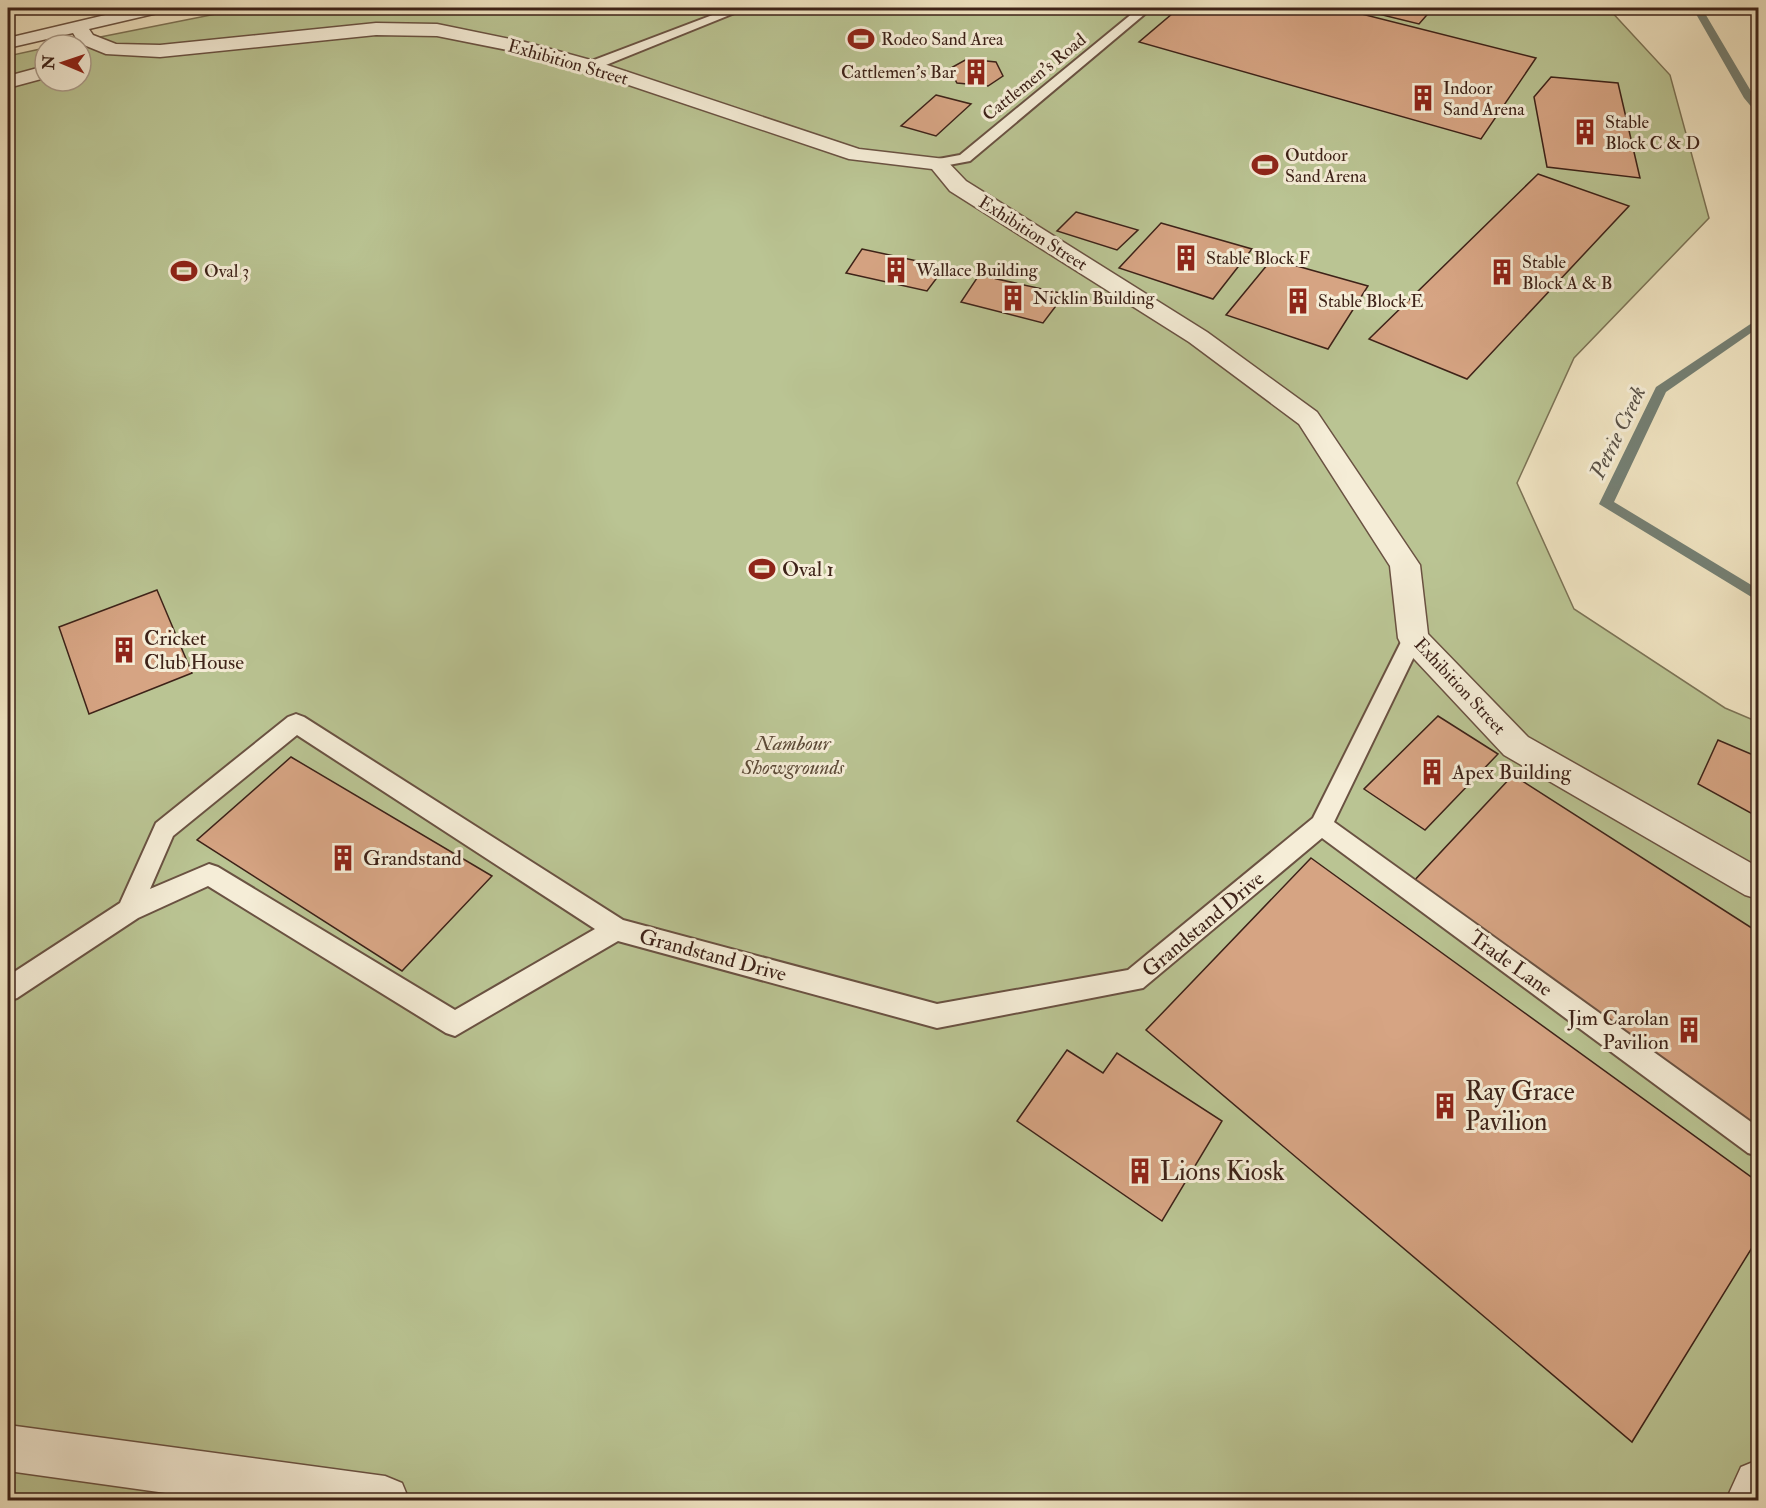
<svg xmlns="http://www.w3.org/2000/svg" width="1766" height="1508" viewBox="0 0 1766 1508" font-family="'IM FELL Double Pica',serif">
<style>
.green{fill:#bac493;stroke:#7c7356;stroke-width:1.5}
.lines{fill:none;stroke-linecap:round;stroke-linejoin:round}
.stream{fill:#758074;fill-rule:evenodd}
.building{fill:#d6a483;stroke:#3d2218;stroke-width:1.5}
.service-casing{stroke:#6a5242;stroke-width:4}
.minor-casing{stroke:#6a5242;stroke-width:3}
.service{fill:#f5edd7;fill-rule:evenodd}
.minor{fill:#f5edd7;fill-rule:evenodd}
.labels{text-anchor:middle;stroke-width:6;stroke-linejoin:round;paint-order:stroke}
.far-poi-label{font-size:18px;fill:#3d2218;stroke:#f5edd7;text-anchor:start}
.far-street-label{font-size:18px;fill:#3d2218;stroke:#f5edd7}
.poi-label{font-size:21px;fill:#3d2218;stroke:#f5edd7;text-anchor:start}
.park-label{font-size:21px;font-style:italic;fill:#5c4a37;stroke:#f5edd7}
.street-label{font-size:21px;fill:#3d2218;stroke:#f5edd7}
.water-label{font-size:22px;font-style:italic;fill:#595146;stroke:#f5edd7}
.near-poi-label{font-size:26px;fill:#3d2218;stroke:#f5edd7;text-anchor:start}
</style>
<rect width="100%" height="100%" fill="#f0e4c2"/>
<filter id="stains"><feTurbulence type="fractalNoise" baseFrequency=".00333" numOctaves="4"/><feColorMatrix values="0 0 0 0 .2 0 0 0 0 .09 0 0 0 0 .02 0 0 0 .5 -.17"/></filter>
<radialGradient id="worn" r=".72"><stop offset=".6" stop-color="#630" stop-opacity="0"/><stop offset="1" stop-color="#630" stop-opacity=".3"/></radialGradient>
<path class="green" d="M246,8H1608L1670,75L1709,218L1574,358L1517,483L1574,609L1725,708L1758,722V1500H8V56L45,48V81H81V45H60Z"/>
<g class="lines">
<path class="stream" d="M1687,8H1697L1703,10L1758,103V111L1754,110L1744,98L1696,14Z
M1758,319V328L1666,392L1614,502L1758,589V601L1599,504L1656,387Z"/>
</g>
<path class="building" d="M1179,8H1338L1536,58L1481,139L1139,42Z
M1354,8H1433L1419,24Z
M967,59L996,62L1003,76L988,86L957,83L949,69Z
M1551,77L1618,83L1640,178L1547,167L1534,97Z
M936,95L971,104L936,136L901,126Z
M1538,174L1629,206L1467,379L1369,339Z
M1076,212L1138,230L1117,250L1057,231Z
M1161,223L1252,249L1213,299L1119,268Z
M862,249L945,267L927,291L846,273Z
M1272,259L1368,286L1328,349L1226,315Z
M979,275L1065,294L1043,323L961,302Z
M157,590L192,673L89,714L59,627Z
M1438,716L1498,754L1425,830L1364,789Z
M1718,740L1758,757V817L1698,784Z
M291,757L492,876L402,971L197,840Z
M1513,775L1758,932V1128L1412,883Z
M1311,858L1758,1182V1238L1632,1442L1146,1030Z
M1067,1050L1103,1073L1117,1053L1222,1121L1162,1221L1017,1121Z"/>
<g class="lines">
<g class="service-casing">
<path id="service" d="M731,8H747L596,69L591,70L584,66L586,63Z
M1139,8H1152L970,161L938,167L933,166L931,163L933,160L960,155Z
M1413,630L1420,633L1423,638L1334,822L1758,1127V1156L1748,1153L1322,838L1143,988L937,1028L618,941L455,1036L446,1033L208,886L138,918L17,998L8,1001V976L120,903L156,823L288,717L296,714L304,717L623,920L937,1004L1128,970L1313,818L1403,638L1406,633ZM297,735L595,929L455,1010L218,867L209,864L150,889L173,836Z"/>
</g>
<g class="minor-casing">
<path id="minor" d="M135,8H165L162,12L89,29L93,35L116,44L160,45L376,23L437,24L525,42L598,62L859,149L945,159L966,181L1207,332L1317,412L1420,565L1428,634L1528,737L1758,867V899L1745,895L1504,755L1402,646L1398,638L1390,566L1299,424L1189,342L950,191L932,169L849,159L584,70L522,53L437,36L376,35L160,57L106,54L79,43L73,33L8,48V38Z
M45,66V78L8,88V76Z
M8,1425L385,1476L402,1483L409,1500H216L8,1471Z
M1758,1460V1500H1726L1741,1467Z"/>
</g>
<use href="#service" class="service"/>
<use href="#minor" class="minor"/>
</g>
<defs>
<g id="stadium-bare" transform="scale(2.07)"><path d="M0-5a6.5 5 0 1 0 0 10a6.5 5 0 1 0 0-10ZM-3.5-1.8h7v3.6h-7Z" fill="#8f2418" stroke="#f5edd7" stroke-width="2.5" paint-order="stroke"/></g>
<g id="building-bare" transform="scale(2.07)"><path d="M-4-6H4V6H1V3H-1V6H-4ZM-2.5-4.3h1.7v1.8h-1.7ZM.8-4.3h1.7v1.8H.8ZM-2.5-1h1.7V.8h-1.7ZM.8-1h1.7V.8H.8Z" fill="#8f2418" stroke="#f5edd7" stroke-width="2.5" paint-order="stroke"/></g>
</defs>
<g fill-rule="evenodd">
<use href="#stadium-bare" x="861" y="39"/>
<use href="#building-bare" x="976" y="72"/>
<use href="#building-bare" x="1423" y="98"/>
<use href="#building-bare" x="1585" y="132"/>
<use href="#stadium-bare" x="1265" y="165"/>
<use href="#building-bare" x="1186" y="258"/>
<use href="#building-bare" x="896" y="270"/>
<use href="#stadium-bare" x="184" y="271"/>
<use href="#building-bare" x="1502" y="272"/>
<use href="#building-bare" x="1013" y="298"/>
<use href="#building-bare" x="1298" y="301"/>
<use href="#stadium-bare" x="762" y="569"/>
<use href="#building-bare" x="124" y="650"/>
<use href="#building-bare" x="1432" y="772"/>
<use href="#building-bare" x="343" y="858"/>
<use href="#building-bare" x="1689" y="1030"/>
<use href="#building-bare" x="1445" y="1106"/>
<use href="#building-bare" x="1140" y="1171"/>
</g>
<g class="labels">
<g class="far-poi-label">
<text x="881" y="45">Rodeo Sand Area</text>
<text x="956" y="78" text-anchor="end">Cattlemen's Bar</text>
<text x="1443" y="94">Indoor<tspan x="1443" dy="21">Sand Arena</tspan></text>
<text x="1605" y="128">Stable<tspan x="1605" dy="21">Block C &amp; D</tspan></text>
<text x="1285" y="161">Outdoor<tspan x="1285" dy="21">Sand Arena</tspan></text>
<text x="1206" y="264">Stable Block F</text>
<text x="1522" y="268">Stable<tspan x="1522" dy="21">Block A &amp; B</tspan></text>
<text x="916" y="276">Wallace Building</text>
<text x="204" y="277">Oval 3</text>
<text x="1033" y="304">Nicklin Building</text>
<text x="1318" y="307">Stable Block E</text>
</g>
<g class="far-street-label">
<text transform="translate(568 62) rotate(16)" y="6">Exhibition Street</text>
<text transform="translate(1034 77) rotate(-39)" y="6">Cattlemen's Road</text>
<text transform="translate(1033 233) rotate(32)" y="6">Exhibition Street</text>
<text transform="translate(1460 686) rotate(47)" y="6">Exhibition Street</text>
</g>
<g class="poi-label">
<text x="782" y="576">Oval 1</text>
<text x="144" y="645">Cricket<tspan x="144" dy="24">Club House</tspan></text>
<text x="1452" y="779">Apex Building</text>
<text x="363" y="865">Grandstand</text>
<text x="1669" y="1025" text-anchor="end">Jim Carolan<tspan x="1669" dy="24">Pavilion</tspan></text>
</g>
<g class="park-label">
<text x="793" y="750">Nambour<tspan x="793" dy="24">Showgrounds</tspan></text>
</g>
<g class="street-label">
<text transform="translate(1203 924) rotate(-40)" y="7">Grandstand Drive</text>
<text transform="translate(713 955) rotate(15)" y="7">Grandstand Drive</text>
<text transform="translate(1511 963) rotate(36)" y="7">Trade Lane</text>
</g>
<g class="water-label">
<text transform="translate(1617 432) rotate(-64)" y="8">Petrie Creek</text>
</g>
<g class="near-poi-label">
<text x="1465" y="1100">Ray Grace<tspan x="1465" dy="30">Pavilion</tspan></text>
<text x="1160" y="1180">Lions Kiosk</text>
</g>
</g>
<rect width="1766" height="1508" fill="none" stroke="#f0e4c2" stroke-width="30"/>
<rect x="9" y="9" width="1748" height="1490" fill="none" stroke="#3d2218" stroke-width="3"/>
<rect x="15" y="15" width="1736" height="1478" fill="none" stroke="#3d2218" stroke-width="1.5"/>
<g transform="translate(63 63) rotate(272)"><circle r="28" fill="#f5edd7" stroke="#ab9c8b" stroke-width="1.5"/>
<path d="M0-4.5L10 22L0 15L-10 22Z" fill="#8f2418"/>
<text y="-9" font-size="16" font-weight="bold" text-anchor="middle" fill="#3d2218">N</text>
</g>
<rect width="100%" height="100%" filter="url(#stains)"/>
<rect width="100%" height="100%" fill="url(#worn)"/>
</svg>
